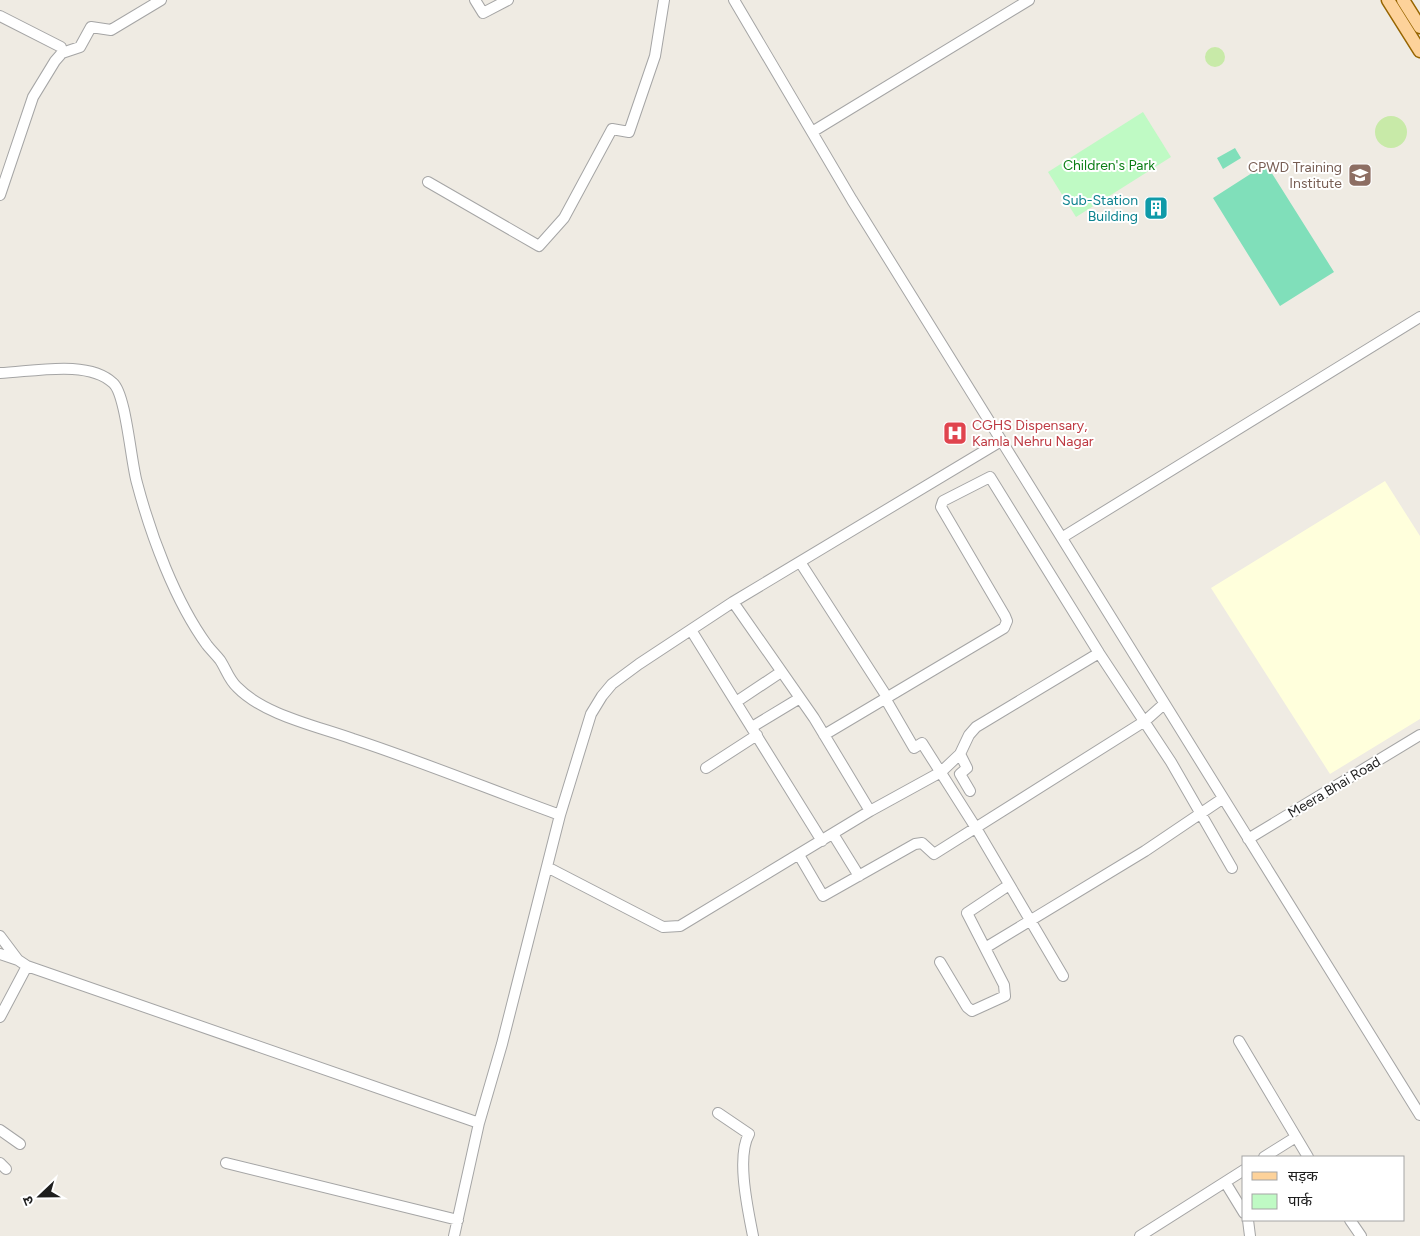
<svg xmlns="http://www.w3.org/2000/svg" width="1420" height="1236" viewBox="0 0 1420 1236" font-family="Figtree,'Noto Sans Devanagari',sans-serif">
<style>
.education{fill:#ffffdc}
.grass{fill:#c8eaa8}
.park{fill:#bffac4}
.pitch{fill:#80dfba}
.lines{fill:none;stroke-linecap:round;stroke-linejoin:round}
.minor-casing{stroke:#a5a5a5;stroke-width:12}
.major-casing{stroke:#976500;stroke-width:15}
.minor{stroke:#fff;stroke-width:10}
.major{stroke:#fdd29a;stroke-width:12}
.labels{text-anchor:middle;stroke-width:4;stroke-linejoin:round;paint-order:stroke}
.park-label{font-size:14px;fill:#0a7d14;stroke:#fff}
.education-label{font-size:14px;fill:#785e54;stroke:#fff;text-anchor:end}
.culture-label{font-size:14px;fill:#0d838f;stroke:#fff;text-anchor:end}
.health-label{font-size:14px;fill:#be3a42;stroke:#fff;text-anchor:start}
.street-label{font-size:14px;fill:#1e1e1e;stroke:#fff}
</style>
<rect width="100%" height="100%" fill="#efebe3"/>
<path class="education" d="M1385,481L1420,536V719L1330,774L1211,588Z"/>
<path class="grass" d="M1205 57a10 10 0 1 1 20 0a10 10 0 1 1-20 0Z
M1375 132a16 16 0 1 1 32 0a16 16 0 1 1-32 0Z"/>
<path class="park" d="M1143,112L1171,157L1076,217L1048,172Z"/>
<path class="pitch" d="M1235,148L1241,158L1223,169L1217,158Z
M1266,164L1334,272L1280,306L1213,198Z"/>
<g class="lines">
<g class="minor-casing">
<path id="minor" d="M475,0L483,13L508,0
M734,0L852,200L1420,1115
M0,16L61,47L62,53
M812,132L1029,0
M428,182L539,246L564,218L612,129L629,132L655,56L664,0
M0,195L33,97L55,61L62,53L80,47L91,27L111,30L161,0
M0,373C31,372 88,359 113,383C126,394 131,463 137,483C151,536 175,601 207,645C211,650 216,655 220,660C226,669 229,680 237,687C264,715 317,726 353,739C423,762 491,790 560,815
M1063,537L1420,317
M800,562L887,697
M733,602L814,718L870,811
M691,630L822,841
M885,698L914,748L922,743L976,828L1063,976
M736,702L781,672
M752,727L800,698
M824,735L1004,628L1007,621L1005,616L941,507L943,501L990,477L1099,653L1171,762L1232,868
M960,754L967,768L960,774L970,791
M706,768L757,735
M833,834L859,876
M1248,839L1420,735
M799,855L823,896L915,844L922,843L934,854L1145,721L1164,704
M547,867L663,927L680,926L870,811L941,772L960,754L969,735L976,727L1099,653
M0,936L18,960L27,966L479,1123
M985,948L1145,851L1222,799
M0,954L18,960
M940,962L967,1007L972,1011L1005,996L1004,985L967,913L1009,885
M0,1017L27,966
M1239,1041L1308,1157
M718,1113L749,1134C736,1157 748,1210 753,1236
M0,1130L20,1144
M1264,1157L1296,1137
M0,1163L6,1169
M226,1163L458,1220
M1225,1182L1244,1213
M1248,1220L1250,1236
M1350,1220L1361,1236
M454,1236L479,1123L502,1044L560,815L591,714L602,696L612,684L639,664L733,602L1001,441
M1140,1236L1244,1170"/>
</g>
<g class="major-casing">
<path id="major" d="M1388,0L1420,51
M1403,0L1420,27"/>
</g>
<use href="#minor" class="minor"/>
<use href="#major" class="major"/>
</g>
<defs>
<g id="university-square" transform="scale(1.25)"><rect x="-9" y="-9" width="18" height="18" rx="4" fill="#8d6e63" stroke="#fff"/><path d="M0-5L7-2L0 1L-7-2ZM-4 1L0 2.5L4 1V4Q0 6-4 4Z" fill="#fff"/></g>
<g id="building-square" transform="scale(1.25)"><rect x="-9" y="-9" width="18" height="18" rx="4" fill="#0f9aa8" stroke="#fff"/><path d="M-4-6H4V6H1V3H-1V6H-4ZM-2.5-4.3h1.7v1.8h-1.7ZM.8-4.3h1.7v1.8H.8ZM-2.5-1h1.7V.8h-1.7ZM.8-1h1.7V.8H.8Z" fill="#fff"/></g>
<g id="hospital-square" transform="scale(1.25)"><rect x="-9" y="-9" width="18" height="18" rx="4" fill="#e0444e" stroke="#fff"/><path d="M-5-5h3v3.5h4V-5h3V5h-3V1.5h-4V5h-3Z" fill="#fff"/></g>
</defs>
<g fill-rule="evenodd">
<use href="#university-square" x="1360" y="175"/>
<use href="#building-square" x="1156" y="208"/>
<use href="#hospital-square" x="955" y="433"/>
</g>
<g class="labels">
<g class="park-label">
<text x="1109" y="170">Children's Park</text>
</g>
<g class="education-label">
<text x="1342" y="172">CPWD Training<tspan x="1342" dy="16">Institute</tspan></text>
</g>
<g class="culture-label">
<text x="1138" y="205">Sub-Station<tspan x="1138" dy="16">Building</tspan></text>
</g>
<g class="health-label">
<text x="972" y="430">CGHS Dispensary,<tspan x="972" dy="16">Kamla Nehru Nagar</tspan></text>
</g>
<g class="street-label">
<text transform="translate(1334 787) rotate(-31)" y="5">Meera Bhai Road</text>
</g>
</g>
<rect x="1242" y="1156" width="162" height="65" fill="#ffffff" stroke="#a5a5a5"/>
<rect x="1252" y="1172" width="25" height="8" fill="#fdd29a" stroke="#a5a5a5"/>
<text x="1288" y="1181" font-size="15" fill="#1e1e1e">सड़क</text>
<rect x="1252" y="1194" width="25" height="15" fill="#bffac4" stroke="#a5a5a5"/>
<text x="1288" y="1206" font-size="15" fill="#1e1e1e">पार्क</text>
<g transform="translate(40 1196) rotate(248)" stroke="#ffffff" stroke-width="4" paint-order="stroke">
<path d="M0-4L9 19L0 12L-9 19Z" fill="#1e1e1e"/>
<text y="-8" font-size="14" font-weight="bold" text-anchor="middle" fill="#1e1e1e">उ</text>
</g>
</svg>
